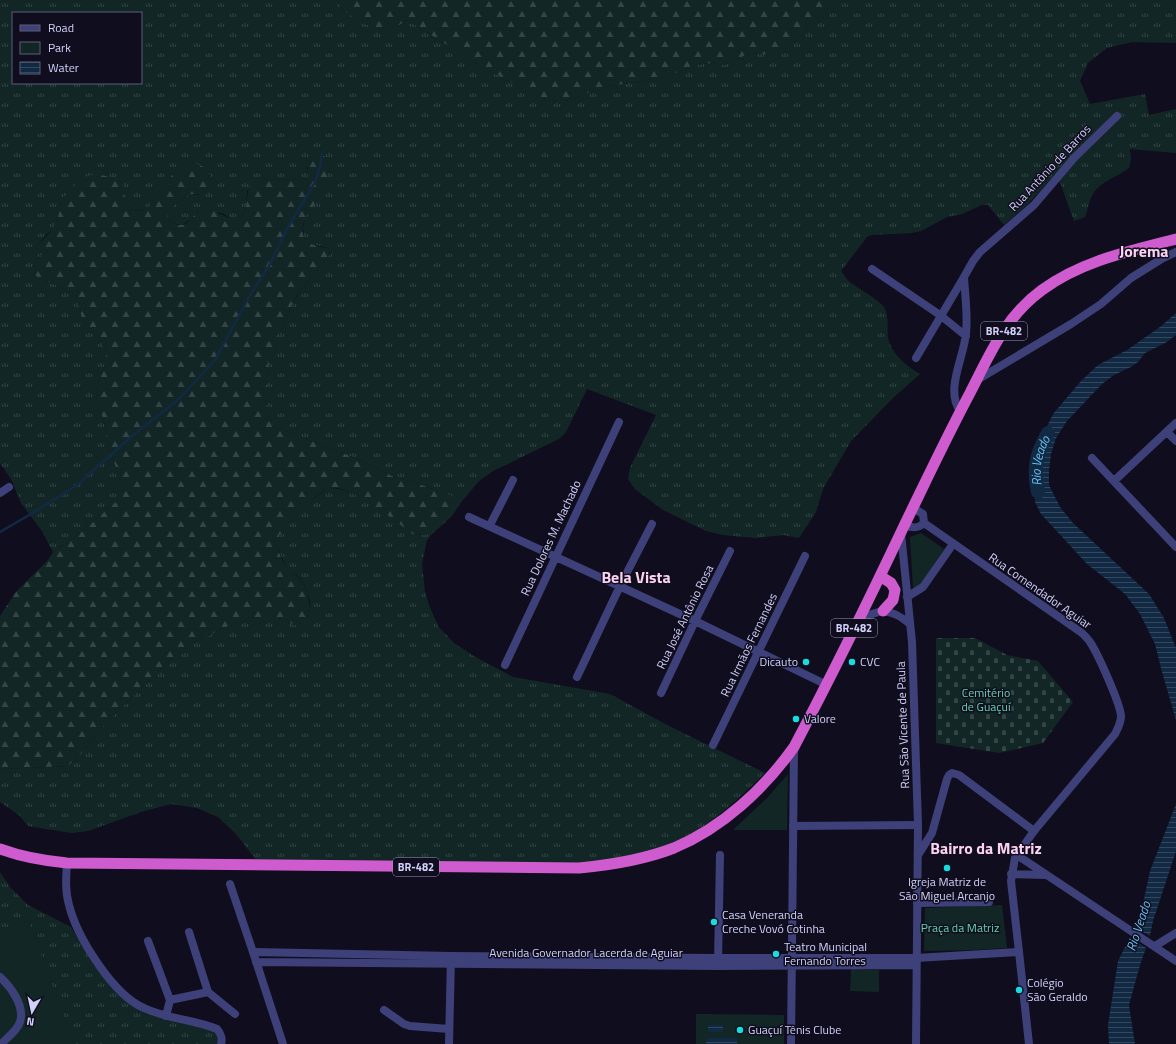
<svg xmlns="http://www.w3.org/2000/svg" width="1176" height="1044" viewBox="0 0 1176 1044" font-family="'Titillium Web',sans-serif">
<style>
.grass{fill:url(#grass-tufts);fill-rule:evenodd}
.forest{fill:url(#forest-firs)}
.cemetery{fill:url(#cemetery-stones)}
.green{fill:#122725}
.water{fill:url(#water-rules)}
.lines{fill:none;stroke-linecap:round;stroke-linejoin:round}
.stream{stroke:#122943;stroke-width:2.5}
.river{stroke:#122943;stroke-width:14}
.minor{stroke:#3e4079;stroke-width:8}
.tertiary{stroke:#3e4079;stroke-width:8}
.trunk{stroke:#cf5cce;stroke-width:11}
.poi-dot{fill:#16dde0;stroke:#100e1e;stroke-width:1.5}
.labels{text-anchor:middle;stroke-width:3;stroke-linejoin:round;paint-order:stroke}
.shield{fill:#100e1e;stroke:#9796b8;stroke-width:1}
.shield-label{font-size:11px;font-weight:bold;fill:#d1d0fa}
.street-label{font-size:12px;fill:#d1d0fa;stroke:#100e1e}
.poi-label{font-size:12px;fill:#d1d0fa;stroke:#100e1e;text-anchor:start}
.park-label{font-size:12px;fill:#64d3ad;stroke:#100e1e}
.water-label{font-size:13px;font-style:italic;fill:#68bdf0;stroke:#100e1e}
.district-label{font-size:16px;font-weight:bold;fill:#fbd2ef;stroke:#100e1e}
</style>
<defs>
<pattern id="grass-tufts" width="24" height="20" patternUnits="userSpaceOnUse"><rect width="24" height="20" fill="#122725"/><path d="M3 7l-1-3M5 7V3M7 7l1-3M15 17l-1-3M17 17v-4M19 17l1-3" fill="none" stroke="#334546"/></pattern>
<pattern id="forest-firs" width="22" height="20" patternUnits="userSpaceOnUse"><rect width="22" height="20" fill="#122725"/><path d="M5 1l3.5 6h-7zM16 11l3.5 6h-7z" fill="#334546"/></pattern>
<pattern id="cemetery-stones" width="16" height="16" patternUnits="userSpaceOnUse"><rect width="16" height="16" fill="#122725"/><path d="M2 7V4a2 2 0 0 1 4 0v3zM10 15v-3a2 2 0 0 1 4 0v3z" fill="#334546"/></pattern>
<pattern id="water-rules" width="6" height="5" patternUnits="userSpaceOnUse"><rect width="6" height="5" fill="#122943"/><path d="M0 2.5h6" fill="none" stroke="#33475f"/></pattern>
</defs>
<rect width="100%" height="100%" fill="#100e1e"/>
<path class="grass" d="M0,0H336L342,9L368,25L396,27L407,20L481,66L538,97L556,101H565L577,98L587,93L611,86L666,77L694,65L712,63L724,65L750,53L774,55L794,43L836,0H1176V43L1132,42L1107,48L1088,63L1080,81L1090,104L1145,94L1149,115L1176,109V153L1130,149L1131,159L1129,168C1118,176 1102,181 1094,192C1089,199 1088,209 1085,217L1074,221L1061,185L1055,174L1027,205L1004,225L988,205H982L962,214L947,217L921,231L911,233L871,235L867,237L841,271C844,275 847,280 851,283C858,288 880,301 884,307C889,316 887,327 888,338C891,353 907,367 920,374L894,397L851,441L823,489L816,512L799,538L783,535L756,538L723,535L706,531L663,510L635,489L628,479L630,468L656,415L587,389L566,432L559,439L493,471L479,481L463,500L416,483L392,476L358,459L272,426L266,410L269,361L276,351L278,335L298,294L330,254L328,248L308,243L304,237L303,228L305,218L317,199L327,178L307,167L309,180L302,179L269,180L258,178L247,191L246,206L241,218C232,222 229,216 221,213C214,211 205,212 198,211L190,220L182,225L172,223L168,219L167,216L168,211L179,201L190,194L199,195L208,189L210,175L192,163L183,170L171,176L170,189L158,193L149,208C126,218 125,197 119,180L96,175L65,196L61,203L56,224L53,229L45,236L35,248L49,251C38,256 33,261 34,274L45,281L60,286L75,296L79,303L82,320L98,336L106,351V364L98,383L96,390L97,402L104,421L107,441L121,483V492L117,501L83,531L53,552L42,531L21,503L11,479L0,463ZM13,13H141V83H13Z
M328,488C361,488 388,516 414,535L432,534L427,540L422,564L425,592L429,605L438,626L454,643L472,655L513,677L610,694L669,726L765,773C735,802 703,833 663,847C602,870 535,864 471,863C400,863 328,862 257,861L236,834L218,817L197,808L171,804L141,812L88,831L71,833L28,826L19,815L0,802V769L68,766L81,754L97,732L173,657L190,644L210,635L223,628L253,617H279L294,625L308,617L310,600L305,586L298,576L287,569L276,544C282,522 310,501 328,488Z
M0,872L10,887L28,905L71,927L94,966L109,982L136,1000L161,1013L214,1030L223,1038L220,1044H0Z"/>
<path class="forest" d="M336,0H836L794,43L784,52L774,55L750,53L724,65L712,63L694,65L666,77L611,86L587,93L577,98L565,101H556L538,97L481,66L407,20C402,23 396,28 390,29C373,31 343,15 336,0Z
M317,154L326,157C333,175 321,194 312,209C309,212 306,215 305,219C297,239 309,246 328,248L330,254L297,295L278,335L276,351L269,361L266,410L272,426L358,459L392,476L416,483L463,500L451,517L432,534L414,535C397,523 347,480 327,489C318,493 311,502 303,508C292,517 280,530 276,544C279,551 282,563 288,569C291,572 295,574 298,577C311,591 312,610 304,626L294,625L279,617H253L223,628L210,635L190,644L173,657L97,732L81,754L68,766L0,769V616L16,592L48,560L53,552L83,531L101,515L117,501L120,492L121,483L107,441L104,421L97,402L96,390L98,383L106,364V351L98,336L82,320L79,303L75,296L60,286L40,279L34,274C33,261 38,257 49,251L35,248C40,242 52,232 55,225C59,218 58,211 61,204C64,195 79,179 88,176C97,173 113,177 122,181C125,198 126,218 149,208L158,193L170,189L171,176L174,174L183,170L192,163C211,166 212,176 207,192C201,196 197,194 192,194C185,195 170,207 168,214C165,222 179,227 185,224C191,221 194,214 199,211C202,210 205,209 208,208C218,212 231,222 241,218C243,214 245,210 246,206C249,193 245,186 258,178L269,180L302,179L308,180C308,168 305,159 317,154Z"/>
<path class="cemetery" d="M936,638H975L1007,655L1038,661L1073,702L1043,743L999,753L936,743Z"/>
<path class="green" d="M921,533L944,549L920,585L913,588L910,537Z
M788,774L787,830H733L767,798Z
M1002,905L1007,948L975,950L924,951L925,908Z
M29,921L74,1044H0V930Z
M851,969L879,970V992L850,991Z
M696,1014L784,1015V1044H696Z"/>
<path class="water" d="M1176,313V335L1167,342L1145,353L1138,362L1131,367L1114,375L1102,384L1067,421L1056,438L1051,454L1049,471V485L1060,507L1073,523L1149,594L1164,618L1176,648V720L1162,672L1155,644L1140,614L1125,594L1087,564L1041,514L1035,502V478L1041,439L1053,414L1081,381L1098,365L1127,350L1160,327Z
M1176,804V851L1153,921L1150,936L1133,926L1140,917L1150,871Z
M1130,937L1146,948L1140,965L1129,1005L1135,1044H1109L1108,1025L1118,961Z
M708,1025H723V1032H708Z
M707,1038H737V1044H706Z"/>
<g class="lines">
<path class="stream" d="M0,532L31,514L77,485L132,436L179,399L215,360L249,297L270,264L287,229L315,182L320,167L322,154"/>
<path class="river" id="s1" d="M1038,492C1033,468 1036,454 1048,433"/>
<path class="minor" d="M872,269L940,315L966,336
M916,358L964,277
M977,380L1071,324L1101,304L1131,278L1163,258L1176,252
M960,411C945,389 964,358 966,333C968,315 965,295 964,277L973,261L980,252L1034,205L1074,158L1117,116
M1167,432L1176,441
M1092,458L1176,547
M1114,481L1176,423
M0,493L9,487
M469,517L695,621L827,685
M490,525L513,480
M907,597L923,587L953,544
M505,665L619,422
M577,677L620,586L652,524
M661,693L695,621L730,551
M713,745L805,556
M793,826L918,825
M918,855L932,833L947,779L949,775L952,773L959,775L1034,831
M67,863C66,877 65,891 69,905C77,937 113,995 144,1008C167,1019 193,1019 217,1029C221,1034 223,1038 221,1044
M230,884L253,952
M917,903L989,902
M189,932L208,992L235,1014
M148,941L170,1000L166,1016
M1155,946L1176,933
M1019,952L1029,1044
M718,963L720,855
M0,977C11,987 25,1006 20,1022C17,1031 8,1037 1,1044
M170,1000L208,992
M384,1010L404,1024L410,1026L449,1029
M449,1044L451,957"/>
<path class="tertiary" d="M905,525C912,528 918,529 924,523L923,514L913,508
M901,533L912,642L918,825L916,1044
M859,621C879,608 891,608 910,624
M1017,855L1176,961
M1011,874L1046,875
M256,962L718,966L916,965
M283,1044L253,952L451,956L718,958H916L1019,952L1011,881L1015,858L1034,831L1115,734C1118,728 1121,723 1121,716C1120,703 1098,654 1090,642C1088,639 1085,636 1082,633L924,523
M791,1044L794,747"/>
<path class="trunk" d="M880,576L891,583L895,590L893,600L883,611
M0,849C22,857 44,861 67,863L579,868C611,865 643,860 674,848C722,828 764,789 794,747C832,675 868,602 903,528C925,483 946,438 970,393C990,354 1005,317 1042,290C1081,261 1130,251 1176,239"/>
</g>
<g class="poi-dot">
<circle cx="806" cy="662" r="4"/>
<circle cx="852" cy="662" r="4"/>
<circle cx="796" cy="719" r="4"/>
<circle cx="947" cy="868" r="4"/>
<circle cx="714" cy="922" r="4"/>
<circle cx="776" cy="954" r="4"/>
<circle cx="1019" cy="990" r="4"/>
<circle cx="740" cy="1030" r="4"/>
</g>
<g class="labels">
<g class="shield">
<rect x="981" y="322" width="46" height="18" rx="3"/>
<rect x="831" y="619" width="46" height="18" rx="3"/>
<rect x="393" y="858" width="46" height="18" rx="3"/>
</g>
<g class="shield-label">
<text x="1004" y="335">BR-482</text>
<text x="854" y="632">BR-482</text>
<text x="416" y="871">BR-482</text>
</g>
<g class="street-label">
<text transform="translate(1050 168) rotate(-47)" y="4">Rua Antônio de Barros</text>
<text transform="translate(551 538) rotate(-65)" y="4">Rua Dolores M. Machado</text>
<text transform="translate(1040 591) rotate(35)" y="4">Rua Comendador Aguiar</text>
<text transform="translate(685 617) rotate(-64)" y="4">Rua José Antônio Rosa</text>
<text transform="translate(749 645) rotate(-64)" y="4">Rua Irmãos Fernandes</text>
<text transform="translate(903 725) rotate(-92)" y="4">Rua São Vicente de Paula</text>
<text x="586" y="957">Avenida Governador Lacerda de Aguiar</text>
</g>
<g class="poi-label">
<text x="798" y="666" text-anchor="end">Dicauto</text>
<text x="860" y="666">CVC</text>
<text x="804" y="723">Valore</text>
<text x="947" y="886" text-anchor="middle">Igreja Matriz de<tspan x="947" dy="14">São Miguel Arcanjo</tspan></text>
<text x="722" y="919">Casa Veneranda<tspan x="722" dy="14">Creche Vovó Cotinha</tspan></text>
<text x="784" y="951">Teatro Municipal<tspan x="784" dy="14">Fernando Torres</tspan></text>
<text x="1027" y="987">Colégio<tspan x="1027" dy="14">São Geraldo</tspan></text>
<text x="748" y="1034">Guaçuí Tênis Clube</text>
</g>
<g class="park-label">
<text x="986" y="697">Cemitério<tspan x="986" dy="14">de Guaçuí</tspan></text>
<text x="960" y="932">Praça da Matriz</text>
</g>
<g class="water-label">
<text dy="5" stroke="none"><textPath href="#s1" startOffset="32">Rio Veado</textPath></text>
<text transform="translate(1138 926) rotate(-72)" y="5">Rio Veado</text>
</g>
<g class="district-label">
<text x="1144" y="257">Jorema</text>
<text x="636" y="583">Bela Vista</text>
<text x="986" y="854">Bairro da Matriz</text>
</g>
</g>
<rect x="12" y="12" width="130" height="72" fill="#100e1e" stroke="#5d5c76"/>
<rect x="20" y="25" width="20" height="6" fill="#3e4079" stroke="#5d5c76"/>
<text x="48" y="32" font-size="12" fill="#d1d0fa">Road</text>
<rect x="20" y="42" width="20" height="12" fill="#122725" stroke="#5d5c76"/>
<text x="48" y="52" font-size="12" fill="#d1d0fa">Park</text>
<rect x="20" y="62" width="20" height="12" fill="url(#water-rules)" stroke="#5d5c76"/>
<text x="48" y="72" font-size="12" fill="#d1d0fa">Water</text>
<g transform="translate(32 1012) rotate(189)" stroke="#100e1e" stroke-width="3" paint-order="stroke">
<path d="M0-3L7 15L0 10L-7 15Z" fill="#d1d0fa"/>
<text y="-6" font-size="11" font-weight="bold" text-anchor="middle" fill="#d1d0fa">N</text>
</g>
</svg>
